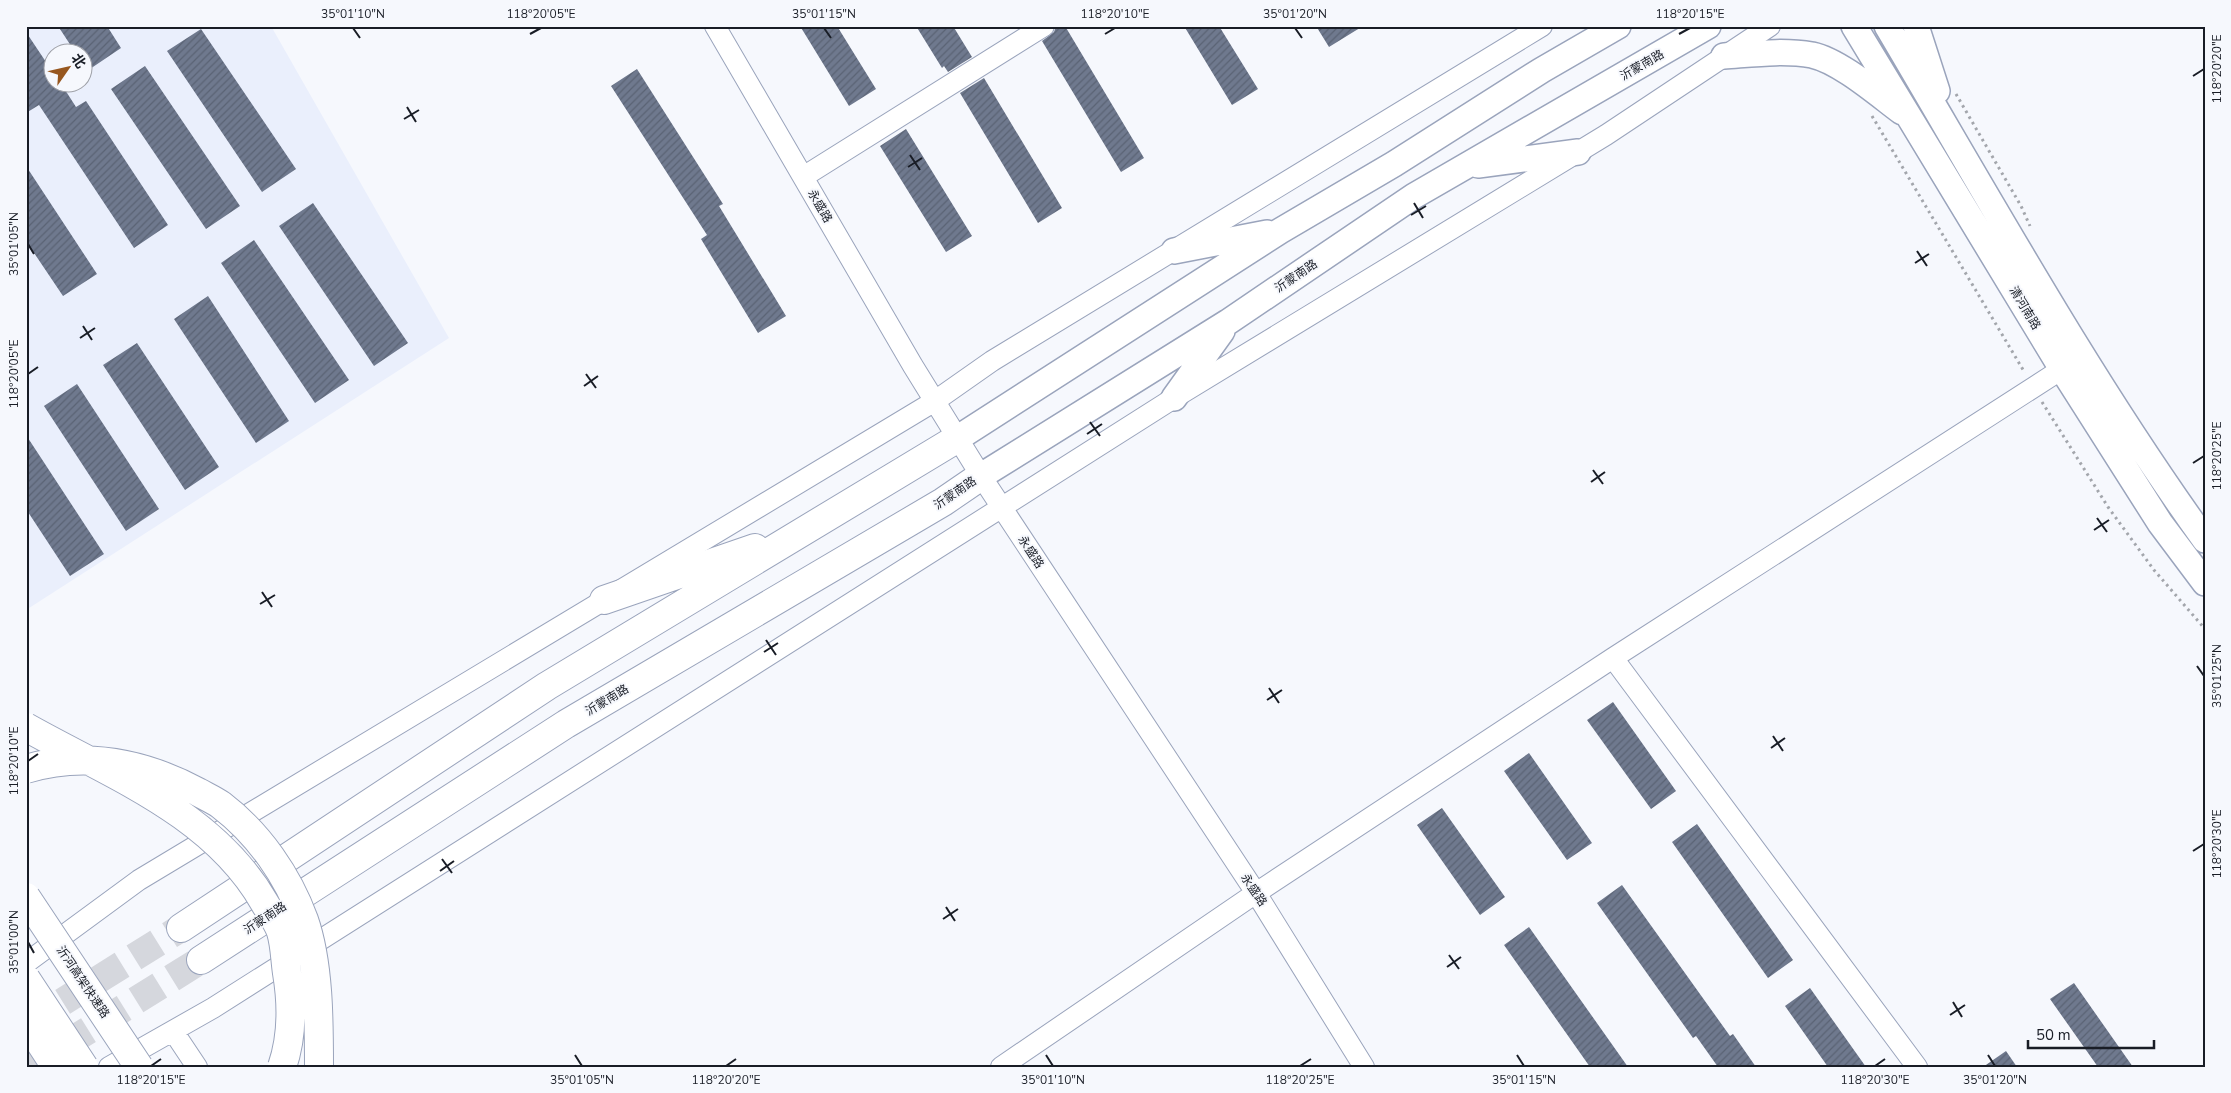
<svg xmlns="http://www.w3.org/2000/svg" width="2231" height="1093" viewBox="0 0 2231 1093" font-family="'Nunito Sans','Noto Sans SC',sans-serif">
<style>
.built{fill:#eaeffc;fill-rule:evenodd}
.building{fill:url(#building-hatch)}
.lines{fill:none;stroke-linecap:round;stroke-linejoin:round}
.highway-tunnel{stroke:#d5d7dd;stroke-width:28;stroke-dasharray:28 14;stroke-linecap:butt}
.minor-casing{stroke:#9aa4bc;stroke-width:22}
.major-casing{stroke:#9aa4bc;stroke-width:28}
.highway-casing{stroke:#9aa4bc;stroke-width:30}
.path{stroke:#a3a6ac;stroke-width:3;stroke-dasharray:2.5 4;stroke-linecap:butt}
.minor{stroke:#fff;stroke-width:20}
.major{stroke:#fff;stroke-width:25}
.highway{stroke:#fff;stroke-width:28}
.highway-bridge-casing{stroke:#9aa4bc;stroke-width:30;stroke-linecap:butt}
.highway-bridge{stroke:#fff;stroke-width:28}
.ticks{fill:none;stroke:#191d26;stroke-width:2}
.labels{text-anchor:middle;stroke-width:4;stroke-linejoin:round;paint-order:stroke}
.street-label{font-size:12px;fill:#191d26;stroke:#f6f8fd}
.neatline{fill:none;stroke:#191d26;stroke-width:2}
.ticks-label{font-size:12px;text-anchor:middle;fill:#191d26}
</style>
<defs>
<pattern id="building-hatch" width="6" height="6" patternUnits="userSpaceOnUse" patternTransform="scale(1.25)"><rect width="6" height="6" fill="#6f798e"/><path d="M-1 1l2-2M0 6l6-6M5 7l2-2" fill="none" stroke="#5a6374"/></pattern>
</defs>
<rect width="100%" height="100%" fill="#f6f8fd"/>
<path class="built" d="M26,26H271L449,338L26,610ZM52,52H82V82H52Z"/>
<path class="building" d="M58,26H107L121,48L87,71L82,64V52H75Z
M800,26H837L876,89L849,106Z
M916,26H953L972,57L948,72L944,66L942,68Z
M1056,26H1065L1144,158L1121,172L1042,41L1054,32Z
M1184,26H1219L1258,89L1232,105Z
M1316,26H1363L1329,47Z
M201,29L296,169L262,192L167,51Z
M26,32L52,71V82H60L76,107L86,101L168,225L134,248L39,105L26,113Z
M145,66L240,206L206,229L111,89Z
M637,69L723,204L719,206L786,316L758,333L701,239L707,235L611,86Z
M984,78L1062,208L1038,223L960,93Z
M906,129L972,236L946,252L880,146Z
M26,166L97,274L63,296L26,241Z
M313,203L408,343L374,366L279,226Z
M254,240L349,380L315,403L221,263Z
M208,296L289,421L256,443L174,319Z
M137,343L219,467L185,490L103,365Z
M77,384L159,509L126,531L44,406Z
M26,435L104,554L70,576L26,509Z
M1613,702L1676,791L1651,809L1587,720Z
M1529,753L1592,843L1567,860L1504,771Z
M1442,808L1505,897L1480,915L1417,825Z
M1697,824L1793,960L1768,978L1672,842Z
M1622,885L1730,1036L1733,1034L1756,1067H1718L1696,1036L1693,1038L1597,903Z
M1529,927L1628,1067H1590L1504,945Z
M2074,983L2133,1067H2098L2050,999Z
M1810,988L1866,1067H1828L1785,1006Z
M2006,1051L2017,1067H1983Z"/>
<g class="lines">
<path class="highway-tunnel" d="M27,1024L181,928
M29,1067L201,960"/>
<g class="minor-casing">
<path id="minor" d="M715,26L913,366L981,476L1256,893L1364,1067
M803,177L1044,26
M1613,658L1917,1067
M26,963L139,880L935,401L992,361L1542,26
M173,1031L197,1067
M109,1067L213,1008L1174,398L1606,135L1770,26
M1001,1067L1256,893L1613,658L2062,369"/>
</g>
<g class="major-casing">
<path id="major" d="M1854,26L2062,369L2160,523L2205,583
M1887,26C1990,200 2087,376 2205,540
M1916,26L1937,91
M1724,56C1753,54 1783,50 1812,55C1840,61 1879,95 1902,112
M1478,165L1578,152
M1174,251L1267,233
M1174,398L1222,331
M958,438L1280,231L1394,164L1542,70L1618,26
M981,476L1228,322L1414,196L1708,26"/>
</g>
<g class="highway-casing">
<path id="highway" d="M604,600L755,548
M181,928L547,686L958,438
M201,960L566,724L943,502L981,476"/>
</g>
<path class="path" d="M1956,94L2021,206L2030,226
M1872,116L2025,373
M2042,402L2108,507L2154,570L2205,629"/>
<use href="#minor" class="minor"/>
<use href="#major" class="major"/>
<use href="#highway" class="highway"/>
<g class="highway-bridge-casing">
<path id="highway-bridge" d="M26,727C111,775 213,813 264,902C269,911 278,922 281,932C285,945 285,960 287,973C292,1003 292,1038 282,1067
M26,769C86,751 144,763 198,792C205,796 214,800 221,805C259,834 288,876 304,920C319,963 319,1021 319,1067
M26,897L139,1067
M26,979L84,1067
M26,1021L56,1067"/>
</g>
<use href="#highway-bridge" class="highway-bridge"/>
</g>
<path class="ticks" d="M353,28L360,38M824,28L831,38M1295,28L1302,38M530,34L541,28M1105,34L1115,28M1679,34L1690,28M2193,76L2204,69M407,107L416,122M404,119L419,110M910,155L920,170M908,167L922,158M1414,203L1423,218M1411,215L1426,206M28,244L34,254M1917,251L1927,266M1915,263L1929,254M83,326L92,340M80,338L95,328M28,374L38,367M586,374L596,388M584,386L598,376M1090,422L1100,436M1087,434L1102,424M2193,463L2204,456M1593,470L1603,484M1591,482L1605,472M2097,518L2107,532M2094,530L2109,520M262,592L272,607M260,604L275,595M766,640L776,655M764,652L778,643M2197,666L2204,676M1269,688L1279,703M1267,700L1282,690M1773,736L1783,751M1771,748L1785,738M28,761L38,754M2193,851L2204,844M442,859L452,873M440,871L454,861M946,907L955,921M943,919L958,909M28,942L34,953M1449,955L1459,969M1447,967L1461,957M1953,1002L1962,1017M1950,1015L1965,1005M575,1055L582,1066M1046,1055L1053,1066M1517,1055L1524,1066M1988,1055L1995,1066M151,1066L161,1059M726,1066L736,1059M1300,1066L1311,1059M1875,1066L1885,1059"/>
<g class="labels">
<g class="street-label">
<text transform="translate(1642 65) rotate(-30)" y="4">沂蒙南路</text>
<text transform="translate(820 206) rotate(60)" y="4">永盛路</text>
<text transform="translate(1296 276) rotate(-34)" y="4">沂蒙南路</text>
<text transform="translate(2025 308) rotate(59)" y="4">清河南路</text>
<text transform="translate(955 493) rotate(-34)" y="4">沂蒙南路</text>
<text transform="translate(1031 552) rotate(57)" y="4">永盛路</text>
<text transform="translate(607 700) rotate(-31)" y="4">沂蒙南路</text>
<text transform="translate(1254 890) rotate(56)" y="4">永盛路</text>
<text transform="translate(265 918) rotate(-33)" y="4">沂蒙南路</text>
<text transform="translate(83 982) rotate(56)" y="4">沂河高架快速路</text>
</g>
</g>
<rect width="2231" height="1093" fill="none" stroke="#f6f8fd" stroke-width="55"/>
<g transform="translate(68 68) rotate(56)"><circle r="24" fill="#f6f8fd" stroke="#9ea0a7"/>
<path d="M0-4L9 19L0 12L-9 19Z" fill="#97571f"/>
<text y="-8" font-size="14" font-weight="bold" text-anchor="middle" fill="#191d26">北</text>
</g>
<path d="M2028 1040v8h126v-8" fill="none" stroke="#191d26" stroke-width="2.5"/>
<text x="2036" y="1040" font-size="15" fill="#191d26" stroke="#f6f8fd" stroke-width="4" paint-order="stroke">50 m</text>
<rect x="28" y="28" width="2176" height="1038" class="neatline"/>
<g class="ticks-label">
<text x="353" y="18">35°01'10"N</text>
<text x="541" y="18">118°20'05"E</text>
<text x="824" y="18">35°01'15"N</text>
<text x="1115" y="18">118°20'10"E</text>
<text x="1295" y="18">35°01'20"N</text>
<text x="1690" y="18">118°20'15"E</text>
<text transform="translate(2217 69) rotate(-90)" y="4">118°20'20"E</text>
<text transform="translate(14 244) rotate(-90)" y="4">35°01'05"N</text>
<text transform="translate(14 374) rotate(-90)" y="4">118°20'05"E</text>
<text transform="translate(2217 456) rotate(-90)" y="4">118°20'25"E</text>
<text transform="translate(2217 676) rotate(-90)" y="4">35°01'25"N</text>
<text transform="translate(14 761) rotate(-90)" y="4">118°20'10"E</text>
<text transform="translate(2217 844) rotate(-90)" y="4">118°20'30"E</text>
<text transform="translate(14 942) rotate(-90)" y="4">35°01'00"N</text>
<text x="151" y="1084">118°20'15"E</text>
<text x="582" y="1084">35°01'05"N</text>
<text x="726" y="1084">118°20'20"E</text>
<text x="1053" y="1084">35°01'10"N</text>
<text x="1300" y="1084">118°20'25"E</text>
<text x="1524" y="1084">35°01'15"N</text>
<text x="1875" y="1084">118°20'30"E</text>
<text x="1995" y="1084">35°01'20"N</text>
</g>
</svg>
